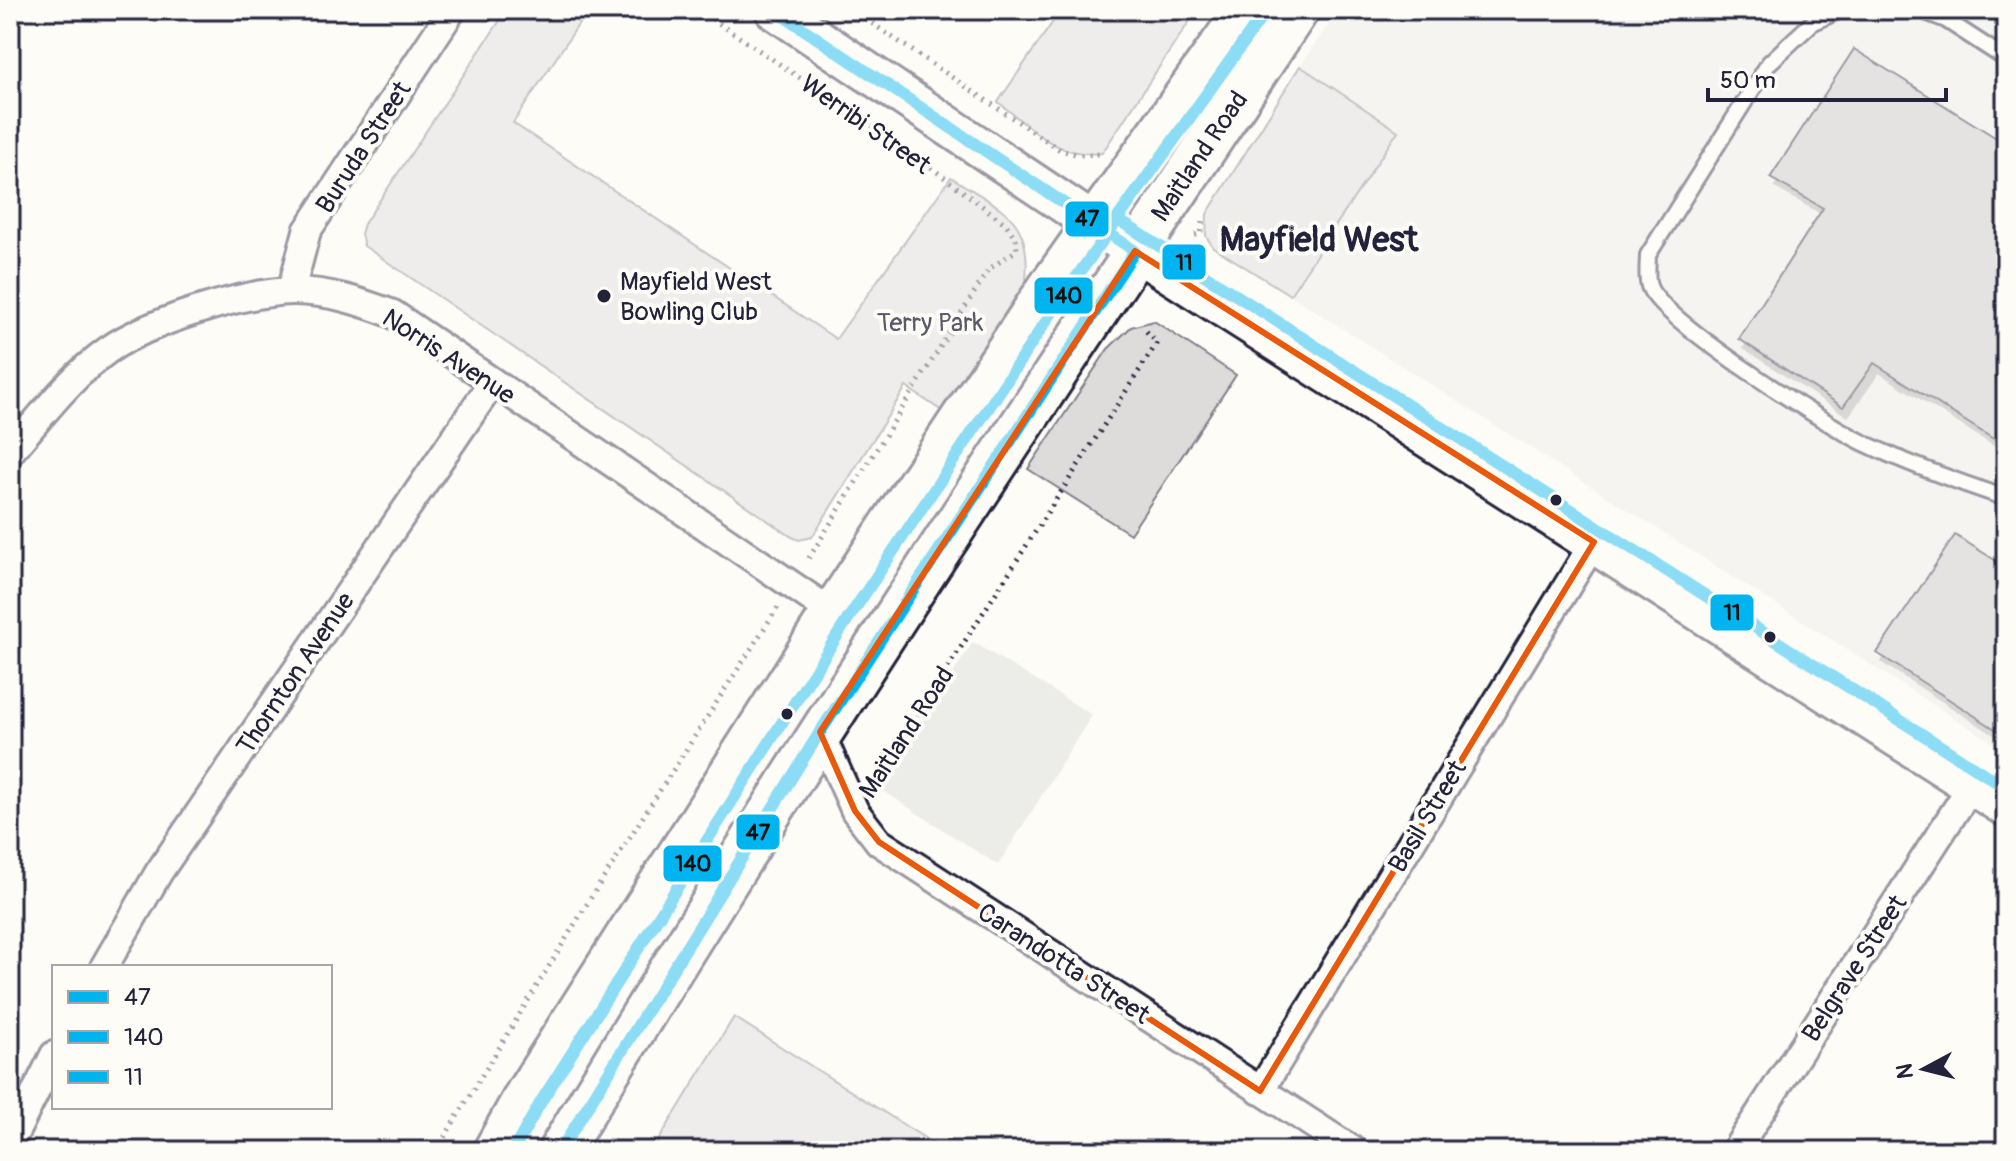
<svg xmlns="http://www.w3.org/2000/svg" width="2016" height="1161" viewBox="0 0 2016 1161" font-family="Pangolin,sans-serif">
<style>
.built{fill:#ecece9}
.green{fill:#dddcdb;stroke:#807f8b;stroke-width:2}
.building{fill:#c6c6c8;stroke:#22223b;stroke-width:2;filter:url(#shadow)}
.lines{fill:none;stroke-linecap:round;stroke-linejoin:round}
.lane-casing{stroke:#22223b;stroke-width:20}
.street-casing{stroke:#22223b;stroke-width:32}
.secondary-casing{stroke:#22223b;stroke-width:44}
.primary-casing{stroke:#22223b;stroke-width:48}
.path{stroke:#22223b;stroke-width:5;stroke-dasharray:2 6;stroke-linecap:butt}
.lane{stroke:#fdfcf7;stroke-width:14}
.street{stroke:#fdfcf7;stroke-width:26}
.secondary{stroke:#fdfcf7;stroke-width:38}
.primary{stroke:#fdfcf7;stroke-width:42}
.bus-1-casing{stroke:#fdfcf7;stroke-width:18}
.bus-2-casing{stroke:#fdfcf7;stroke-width:18}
.bus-3-casing{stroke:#fdfcf7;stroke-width:18}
.bus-1{stroke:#00b5ef;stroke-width:12}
.bus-2{stroke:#00b5ef;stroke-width:12}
.bus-3{stroke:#00b5ef;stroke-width:12}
.marked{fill:none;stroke:#e8590c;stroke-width:6;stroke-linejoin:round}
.poi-dot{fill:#22223b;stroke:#fdfcf7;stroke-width:3}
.labels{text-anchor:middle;stroke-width:8;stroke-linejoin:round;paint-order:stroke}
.street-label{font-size:26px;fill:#22223b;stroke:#fdfcf7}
.poi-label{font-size:26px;fill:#22223b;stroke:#fdfcf7;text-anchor:start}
.park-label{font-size:26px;fill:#5a5a6b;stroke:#fdfcf7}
.district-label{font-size:34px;font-weight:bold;fill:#22223b;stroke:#fdfcf7}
.line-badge{stroke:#fdfcf7;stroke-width:3}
.pale-badge-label{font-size:22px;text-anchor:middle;font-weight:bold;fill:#111}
</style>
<defs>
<filter id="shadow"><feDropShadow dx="5" dy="9" stdDeviation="0" flood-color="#0004"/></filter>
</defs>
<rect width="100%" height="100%" fill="#fdfcf7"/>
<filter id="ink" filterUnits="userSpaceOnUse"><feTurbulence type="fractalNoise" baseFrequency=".0125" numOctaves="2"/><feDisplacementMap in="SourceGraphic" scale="16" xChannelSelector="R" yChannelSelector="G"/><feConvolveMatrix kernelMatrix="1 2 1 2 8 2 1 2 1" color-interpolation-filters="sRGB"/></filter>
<g filter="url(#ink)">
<path class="built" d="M1338,10H2006V751L1290,295L1398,131L1300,66Z
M973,642L1092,715L998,865L880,789Z"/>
<path class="green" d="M507,10H588L513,123L836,339L951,177C1006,213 1034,216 1025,291L951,417L906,387L812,537L799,540L792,537L364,246L361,234L364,224Z
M1061,10H1197L1102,153C1055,158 1033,129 998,102Z
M1300,66L1398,131L1290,295L1213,247L1206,236L1207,214Z
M1154,321L1236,375L1130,534L1028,469L1108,349L1131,327Z
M734,1017L945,1151H652Z"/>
<path class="building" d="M1854,49L2006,144V447L1874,363L1843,407L1739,339L1823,208L1770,178Z
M1955,535L2006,567V736L1877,653Z"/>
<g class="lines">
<g class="lane-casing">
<path id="lane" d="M1840,10L1812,23L1769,63L1648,255C1648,264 1646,277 1649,286C1658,318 1828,426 1864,443C1910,465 1958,482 2006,498
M1920,10L1946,20L2006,59"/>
</g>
<g class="street-casing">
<path id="street" d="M291,291L307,231L452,10
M10,452C40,418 70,377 108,350C148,322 244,292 293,291C329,291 361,302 393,314L833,613
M820,732L855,811L879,842L1354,1151
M104,967L159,872L492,383
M1260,1091L1594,542
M10,1143L54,1055
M1735,1151L1972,785"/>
</g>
<g class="secondary-casing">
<path id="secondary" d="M775,10L1135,251L2006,807"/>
</g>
<g class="primary-casing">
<path id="primary" d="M495,1151L528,1092L833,613L1048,290L1247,10
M560,1151C794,763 1046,387 1297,10"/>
</g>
<path class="path" d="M699,10L916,156L1006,224L1016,239L1017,250L989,269L807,561
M852,10L1060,150L1079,155L1099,154
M1195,235L1201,234L1203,219
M874,782L1157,343L1146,331
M436,1151L592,896L778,607"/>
<use href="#lane" class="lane"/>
<use href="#street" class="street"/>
<use href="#secondary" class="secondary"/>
<use href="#primary" class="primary"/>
<g class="bus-1-casing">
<path id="bus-1" d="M560,1151L820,732L1135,251L775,10"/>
</g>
<g class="bus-2-casing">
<path id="bus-2" d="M513,1151L542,1100L846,622L1061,299L1260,19"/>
</g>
<g class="bus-3-casing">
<path id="bus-3" d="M1260,19L1117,219L2006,788"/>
</g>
<use href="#bus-1" class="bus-1"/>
<use href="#bus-2" class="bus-2"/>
<use href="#bus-3" class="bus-3"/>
</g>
</g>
<path d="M0 0H2016V1161H0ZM1135,251L1594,542L1260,1091L879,842L855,811L820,732Z" fill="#fdfcf7" fill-opacity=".55" fill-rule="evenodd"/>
<path class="marked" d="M1135,251L1594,542L1260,1091L879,842L855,811L820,732Z"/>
<g class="poi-dot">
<circle cx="604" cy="296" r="8"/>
<circle cx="1556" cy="500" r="7"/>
<circle cx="1770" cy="637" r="7"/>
<circle cx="787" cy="714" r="7"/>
</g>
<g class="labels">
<g class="street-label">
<text transform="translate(866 124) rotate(35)" y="9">Werribi Street</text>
<text transform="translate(363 147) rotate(-57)" y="9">Buruda Street</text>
<text transform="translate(1199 156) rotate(-56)" y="9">Maitland Road</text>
<text transform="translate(449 356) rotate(33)" y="9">Norris Avenue</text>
<text transform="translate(295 673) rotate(-56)" y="9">Thornton Avenue</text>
<text transform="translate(906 732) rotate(-57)" y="9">Maitland Road</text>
<text transform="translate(1427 816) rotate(-59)" y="9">Basil Street</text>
<text transform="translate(1064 963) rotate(33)" y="9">Carandotta Street</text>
<text transform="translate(1854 968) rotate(-57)" y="9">Belgrave Street</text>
</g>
<g class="poi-label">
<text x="620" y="290">Mayfield West<tspan x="620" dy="30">Bowling Club</tspan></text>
</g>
<g class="park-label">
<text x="930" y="331">Terry Park</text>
</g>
<g class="district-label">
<text x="1319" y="251">Mayfield West</text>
</g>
</g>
<g class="line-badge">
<rect x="1064" y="200" width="46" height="38" rx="8" fill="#00b5ef"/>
<rect x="1161" y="243" width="46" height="38" rx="8" fill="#00b5ef"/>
<rect x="1033" y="276" width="61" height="39" rx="8" fill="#00b5ef"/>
<rect x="1709" y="593" width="46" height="39" rx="8" fill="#00b5ef"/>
<rect x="735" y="813" width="46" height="38" rx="8" fill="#00b5ef"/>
<rect x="662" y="844" width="61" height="39" rx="8" fill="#00b5ef"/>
</g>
<g class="pale-badge-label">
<text x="1087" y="226">47</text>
<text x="1184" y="270">11</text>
<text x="1064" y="303">140</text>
<text x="1732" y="620">11</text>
<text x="758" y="840">47</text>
<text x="693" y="871">140</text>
</g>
<rect width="2016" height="1161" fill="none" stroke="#fdfcf7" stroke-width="40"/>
<rect x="20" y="20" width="1976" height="1121" fill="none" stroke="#22223b" stroke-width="3" filter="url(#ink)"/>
<rect x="52" y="965" width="280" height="144" fill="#fdfcf7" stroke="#a5a5ac" stroke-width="2"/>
<rect x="68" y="991" width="40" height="12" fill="#00b5ef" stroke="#a5a5ac" stroke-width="2"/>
<text x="124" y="1005" font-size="24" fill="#22223b">47</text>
<rect x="68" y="1031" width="40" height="12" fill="#00b5ef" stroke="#a5a5ac" stroke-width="2"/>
<text x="124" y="1045" font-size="24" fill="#22223b">140</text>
<rect x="68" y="1071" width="40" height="12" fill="#00b5ef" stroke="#a5a5ac" stroke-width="2"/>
<text x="124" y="1085" font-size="24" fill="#22223b">11</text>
<g transform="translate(1924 1069) rotate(263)" stroke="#fdfcf7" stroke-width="6" paint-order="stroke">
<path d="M0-6L14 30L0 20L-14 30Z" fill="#22223b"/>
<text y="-12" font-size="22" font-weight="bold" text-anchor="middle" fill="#22223b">N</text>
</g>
<path d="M1708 88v12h238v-12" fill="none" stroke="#22223b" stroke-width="4"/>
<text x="1720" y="88" font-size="24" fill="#22223b" stroke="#fdfcf7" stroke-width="6" paint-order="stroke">50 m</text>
</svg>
